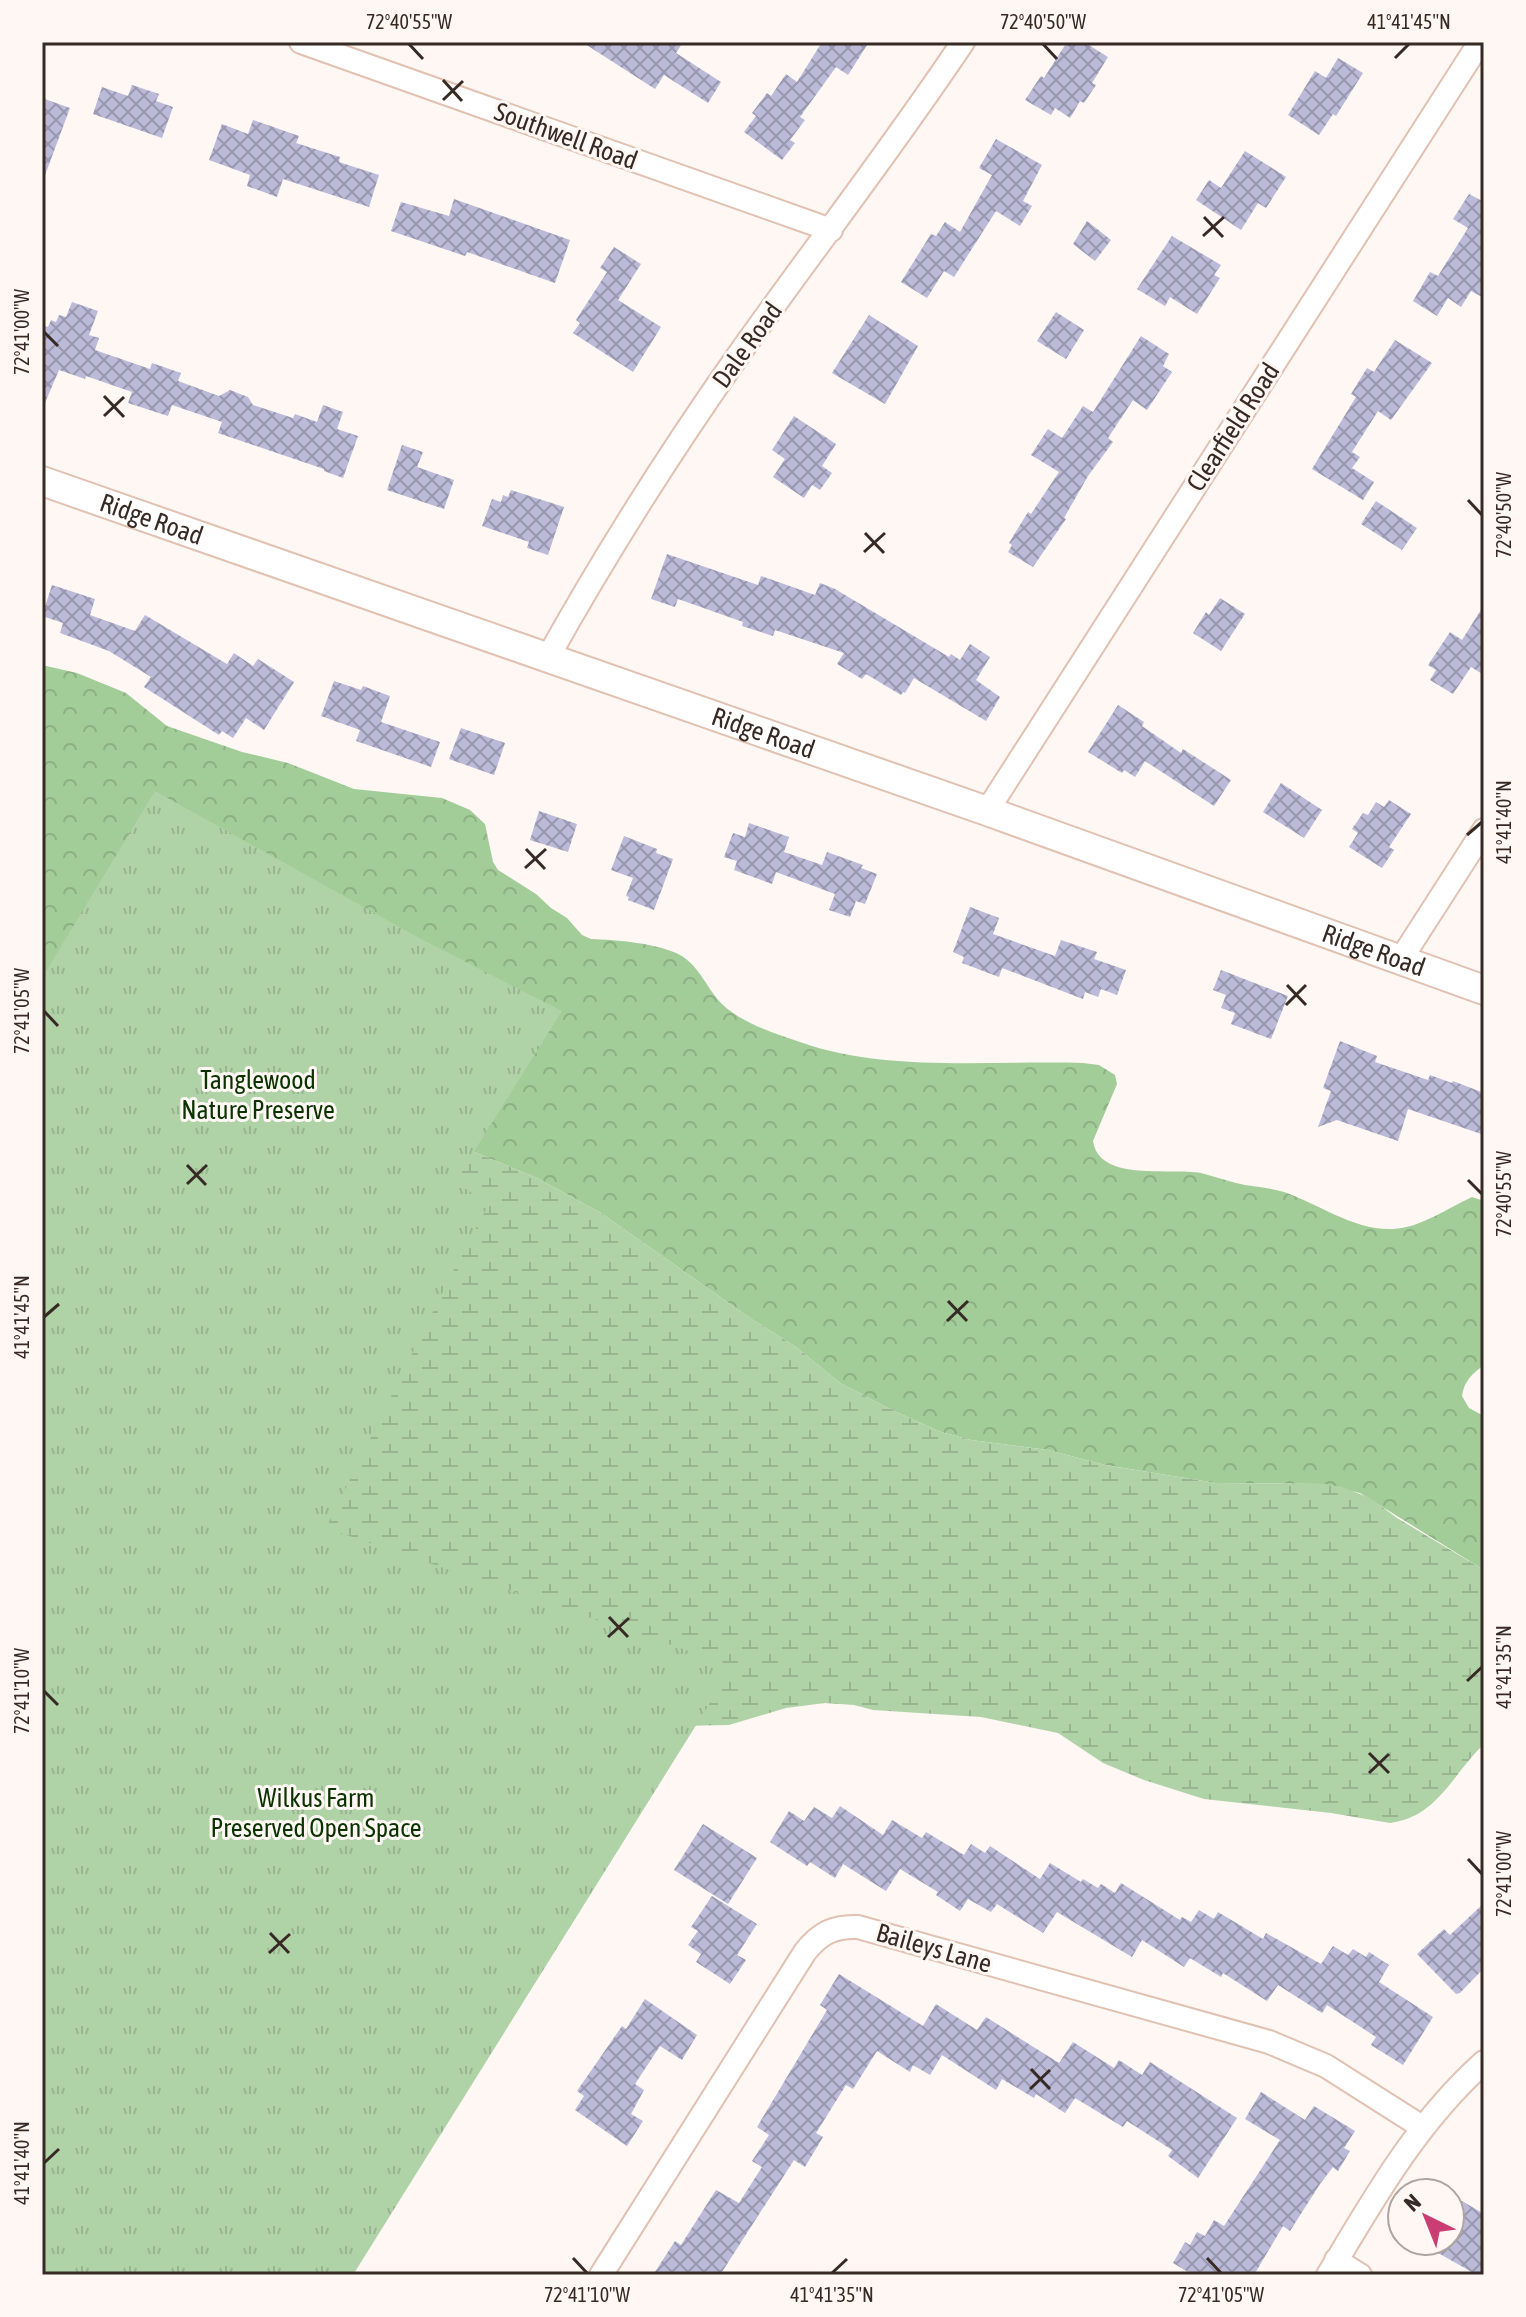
<svg xmlns="http://www.w3.org/2000/svg" width="1526" height="2317" viewBox="0 0 1526 2317" font-family="'Asap Condensed',sans-serif">
<style>
.forest{fill:url(#forest-crowns)}
.wetland{fill:url(#wetland-marsh)}
.park{fill:url(#park-tufts)}
.building{fill:url(#building-cross-hatch)}
.lines{fill:none;stroke-linecap:round;stroke-linejoin:round}
.minor-casing{stroke:#e1c1b2;stroke-width:26}
.tertiary-casing{stroke:#e1c1b2;stroke-width:32}
.minor{stroke:#fff;stroke-width:22}
.tertiary{stroke:#fff;stroke-width:28}
.ticks{fill:none;stroke:#372a25;stroke-width:3}
.labels{text-anchor:middle;stroke-width:6;stroke-linejoin:round;paint-order:stroke}
.street-label{font-size:26px;fill:#372a25;stroke:#fef7f4}
.park-label{font-size:26px;fill:#0a3300;stroke:#fef7f4}
.neatline{fill:none;stroke:#372a25;stroke-width:3}
.ticks-label{font-size:20px;text-anchor:middle;fill:#372a25}
</style>
<defs>
<pattern id="forest-crowns" width="20" height="18" patternUnits="userSpaceOnUse" patternTransform="scale(2)"><rect width="20" height="18" fill="#a2cc98"/><path d="M2 6a3 3 0 1 1 6 0M12 15a3 3 0 1 1 6 0" fill="none" stroke="#8caf83"/></pattern>
<pattern id="wetland-marsh" width="20" height="14" patternUnits="userSpaceOnUse" patternTransform="scale(2)"><rect width="20" height="14" fill="#b0d2a7"/><path d="M1 5h8M5 5V1M11 12h8M15 12V8" fill="none" stroke="#98b490"/></pattern>
<pattern id="park-tufts" width="24" height="20" patternUnits="userSpaceOnUse" patternTransform="scale(2)"><rect width="24" height="20" fill="#b0d2a7"/><path d="M3 7l-1-3M5 7V3M7 7l1-3M15 17l-1-3M17 17v-4M19 17l1-3" fill="none" stroke="#98b490"/></pattern>
<pattern id="building-cross-hatch" width="8" height="8" patternUnits="userSpaceOnUse" patternTransform="scale(2)"><rect width="8" height="8" fill="#bbbbd9"/><path d="M0 0l8 8M0 8l8-8" fill="none" stroke="#9998b0"/></pattern>
</defs>
<rect width="100%" height="100%" fill="#fef7f4"/>
<path class="forest" d="M42,665L77,673L126,693L167,726L242,752L288,763L354,789L442,798L470,810L485,824L493,862L498,870L536,894L551,908L567,918L582,935L591,939C616,940 658,943 680,955C701,967 707,990 723,1005C742,1023 776,1034 800,1042C887,1073 992,1060 1083,1063L1099,1065L1115,1075L1117,1084L1093,1141C1099,1183 1171,1167 1201,1173C1213,1176 1224,1180 1236,1183C1252,1187 1268,1187 1284,1192C1319,1204 1355,1231 1393,1229C1420,1228 1448,1208 1472,1197L1484,1201V1365C1472,1374 1464,1381 1462,1396L1469,1408L1484,1416V1570L1360,1493L1323,1484L1216,1483L1105,1465L1048,1450L971,1440L941,1432L892,1410L840,1383L796,1347L750,1318L601,1213L537,1178L472,1151L42,1097Z"/>
<path class="wetland" d="M42,1097L472,1151L537,1178L601,1213L750,1318L796,1347L840,1383L892,1410L941,1432L971,1440L1048,1450L1105,1465L1216,1483L1323,1484L1342,1487L1370,1498L1397,1518L1484,1570V1744C1453,1773 1438,1817 1390,1823L1331,1813L1204,1799L1144,1780L1103,1763L1058,1733L981,1717L873,1710L854,1705L825,1703L786,1708L729,1725L682,1726L536,1604L512,1591L340,1555Z"/>
<path class="park" d="M155,791L421,939L562,1011L455,1182L489,1204L456,1265L326,1528L733,1666L353,2275H42V978Z"/>
<path class="building" d="M582,42H683L676,53L721,82L708,103L664,75L655,89Z
M822,42H869L848,75L836,67L800,117L805,120L790,140L795,143L782,160L744,132L756,116L752,113L767,93L771,96L786,74L797,82Z
M1067,42H1084L1108,57L1092,83L1096,85L1084,103L1080,101L1070,118L1055,108L1051,115L1025,100L1041,76L1044,78Z
M1338,58L1363,73L1336,116L1333,114L1319,135L1288,115L1315,71L1326,78Z
M132,85L159,94L156,101L173,107L162,138L93,114L102,87L128,96Z
M42,98L70,108L44,178L42,177Z
M253,120L299,136L296,143L340,157L339,162L379,175L369,207L283,179L277,197L247,186L250,175L209,160L222,124L248,134Z
M996,139L1042,165L1023,201L1032,206L1020,226L996,211L954,277L944,271L927,298L901,282L931,234L936,236L945,222L960,232L992,175L979,168Z
M1245,151L1286,177L1266,208L1258,203L1241,230L1196,200L1209,180L1221,188Z
M1469,194L1484,202V298L1471,291L1461,307L1448,298L1437,316L1413,301L1430,272L1438,276L1468,228L1453,219Z
M454,199L570,240L555,283L467,252L465,256L391,231L401,202L449,216Z
M1087,221L1111,240L1095,261L1073,244Z
M1172,236L1221,265L1214,275L1220,278L1197,314L1170,297L1165,306L1137,289Z
M614,247L641,264L618,300L661,327L633,372L573,333L580,323L576,320L607,272L600,268Z
M72,302L98,311L89,335L99,338L95,350L150,369L152,363L181,373L178,381L219,396L230,390L248,397L253,405L293,418L295,414L317,422L323,405L343,412L337,429L358,436L343,478L324,471V469L218,433L222,422L172,405L168,416L128,403L132,392L86,376L85,379L59,370L42,410V325L48,327L51,320L56,322L59,315L66,317Z
M1056,312L1084,330L1066,359L1037,341Z
M869,315L918,346L885,404L832,373Z
M1141,336L1169,354L1163,366L1172,372L1147,410L1133,400L1108,438L1113,442L1088,476L1064,518L1066,519L1033,567L1008,552L1012,545L1009,543L1028,512L1031,514L1059,472L1031,455L1048,429L1062,438L1083,406L1093,412Z
M1395,340L1432,363L1391,420L1378,411L1352,452L1360,457L1352,468L1374,482L1363,500L1312,469L1356,397L1351,394L1367,368L1374,372Z
M794,416L836,444L822,466L832,473L820,490L812,485L804,498L773,477L785,459L772,450Z
M402,445L423,452L417,467L454,480L444,509L387,490Z
M511,490L564,507L548,555L527,548L529,542L482,526L492,499L501,502L503,495L508,497Z
M1376,501L1417,528L1402,550L1361,524Z
M667,554L758,585L761,576L815,595L820,583L835,589L949,657L951,654L960,660L970,644L990,657L976,680L1000,697L986,721L914,678L905,693L903,692L901,695L866,674L862,679L837,664L844,653L775,630L773,636L742,626L743,622L678,599L675,607L651,599Z
M52,585L95,599L90,615L135,631L145,615L227,664L234,653L253,666L258,659L294,682L264,730L246,718L233,738L222,731L219,735L144,687L151,677L109,651L60,633L63,623L42,616Z
M1220,598L1245,614L1221,651L1193,633L1206,612L1209,615Z
M1484,605V675L1471,667L1453,694L1430,680L1436,670L1428,665L1450,632L1462,640Z
M334,681L361,690L363,686L390,696L381,722L440,742L431,767L356,741L360,730L321,716Z
M1118,705L1144,722L1142,726L1181,753L1183,749L1231,780L1214,806L1145,761L1135,777L1124,770L1122,773L1088,752Z
M461,728L505,743L494,775L449,759Z
M1281,783L1322,810L1304,838L1263,812Z
M1389,800L1411,814L1389,847L1394,850L1382,868L1349,847L1358,833L1352,829L1363,813L1368,815L1376,802L1384,807Z
M539,811L577,824L568,852L530,840Z
M749,823L789,837L784,852L822,865L827,852L863,865L861,868L877,874L865,904L856,901L850,917L829,910L835,894L776,872L772,884L734,870L737,861L724,857L733,833L745,837Z
M624,836L657,849L656,853L673,859L654,910L628,900L629,897L626,896L633,878L611,870Z
M970,907L999,918L993,934L1055,956L1061,940L1097,952L1094,959L1126,970L1117,995L1101,989L1098,997L1085,992L1083,999L1002,968L999,977L962,963L964,957L953,952Z
M1221,970L1288,996L1271,1039L1231,1024L1235,1013L1221,1008L1226,995L1213,990Z
M1340,1041L1377,1056L1375,1062L1428,1080L1430,1075L1452,1083L1453,1081L1484,1093V1135L1408,1109L1398,1141L1337,1120L1318,1127L1331,1091L1323,1088Z
M840,1806L883,1835L892,1820L922,1838L926,1832L964,1855L971,1844L985,1853L990,1846L1040,1879L1050,1863L1081,1882L1083,1879L1098,1888L1101,1884L1115,1893L1121,1883L1180,1920L1182,1917L1191,1922L1199,1910L1214,1919L1218,1912L1263,1939L1266,1933L1321,1964L1333,1946L1348,1955L1353,1949L1366,1957L1369,1952L1389,1965L1379,1982L1433,2017L1403,2065L1371,2045L1376,2037L1327,2005L1322,2013L1278,1985L1267,2001L1223,1973L1221,1977L1190,1958L1184,1967L1142,1940L1132,1957L1057,1912L1043,1933L997,1904L991,1912L968,1899L960,1911L936,1895L938,1892L900,1869L886,1891L843,1864L835,1878L810,1862L807,1866L770,1842L789,1811L804,1821L814,1807L832,1818Z
M703,1824L757,1858L728,1904L674,1870Z
M712,1896L757,1924L737,1955L746,1960L730,1984L696,1962L701,1954L688,1945L698,1931L691,1927Z
M1484,1903V1968L1460,1993L1456,1994L1417,1954L1444,1929L1450,1935Z
M839,1974L923,2026L936,2004L977,2030L986,2017L1059,2063L1073,2042L1114,2068L1119,2060L1142,2075L1150,2062L1237,2118L1198,2178L1168,2156L1172,2150L1127,2121L1123,2127L1075,2098L1065,2113L1036,2094L1034,2098L1002,2079L996,2090L942,2055L930,2075L913,2065L910,2072L877,2051L853,2089L846,2085L816,2133L823,2137L805,2167L794,2160L720,2275H653L675,2241L681,2245L716,2190L739,2203L762,2167L752,2161L769,2135L757,2127L827,2010L820,2005Z
M645,1999L697,2035L682,2060L660,2046L635,2084L644,2090L631,2114L643,2121L627,2146L575,2110L584,2096L577,2091L622,2026L626,2029Z
M1261,2092L1305,2120L1314,2106L1355,2131L1344,2148L1350,2151L1338,2171L1333,2167L1320,2184L1290,2231L1283,2226L1254,2275H1193L1173,2263L1185,2242L1190,2245L1197,2232L1205,2236L1214,2220L1224,2226L1280,2140L1245,2119Z
M1450,2194L1484,2214V2275H1477L1417,2241H1450Z"/>
<g class="lines">
<g class="minor-casing">
<path id="minor" d="M301,42L831,230
M547,659C605,555 669,454 737,357C812,251 891,150 963,42
M987,811L1480,42
M1401,959L1484,830
M1336,2260L1360,2275
M601,2275L805,1952C820,1933 834,1926 858,1927L1269,2042L1326,2066L1422,2127
M1328,2275C1374,2198 1417,2122 1484,2062"/>
</g>
<g class="tertiary-casing">
<g id="tertiary">
<path id="s1" d="M42,481L987,811L1484,990"/>
</g>
</g>
<use href="#minor" class="minor"/>
<use href="#tertiary" class="tertiary"/>
</g>
<path class="ticks" d="M409,44L423,59M1043,44L1057,59M1395,58L1409,44M443,80L462,101M443,100L463,81M1204,217L1223,237M1203,236L1224,217M44,332L58,346M104,396L124,417M104,416L124,397M1468,500L1482,515M865,533L884,553M864,552L885,533M1467,835L1482,822M526,849L545,869M525,868L546,849M1287,985L1306,1005M1286,1005L1306,985M44,1011L58,1026M187,1165L206,1185M1468,1180L1482,1194M187,1184L207,1165M948,1301L967,1321M44,1317L59,1304M947,1321L968,1301M609,1617L628,1637M608,1637L629,1618M1467,1681L1482,1667M44,1691L58,1705M1369,1753L1389,1773M1369,1773L1389,1754M1468,1859L1482,1874M270,1933L289,1953M269,1953L290,1934M1031,2069L1050,2089M1030,2089L1050,2070M44,2163L59,2149M573,2258L587,2273M1207,2258L1221,2273M832,2273L847,2259"/>
<g class="labels">
<g class="street-label">
<text transform="translate(566 136) rotate(20)" y="9">Southwell Road</text>
<text transform="translate(747 345) rotate(-54)" y="9">Dale Road</text>
<text transform="translate(1233 427) rotate(-57)" y="9">Clearfield Road</text>
<text dy="9" stroke="none"><textPath href="#s1" startOffset="116">Ridge Road</textPath></text>
<text dy="9" stroke="none"><textPath href="#s1" startOffset="764">Ridge Road</textPath></text>
<text dy="9" stroke="none"><textPath href="#s1" startOffset="1412">Ridge Road</textPath></text>
<text transform="translate(934 1948) rotate(16)" y="9">Baileys Lane</text>
</g>
<g class="park-label">
<text x="258" y="1089">Tanglewood<tspan x="258" dy="30">Nature Preserve</tspan></text>
<text x="316" y="1807">Wilkus Farm<tspan x="316" dy="30">Preserved Open Space</tspan></text>
</g>
</g>
<rect width="1526" height="2317" fill="none" stroke="#fef7f4" stroke-width="88"/>
<g transform="translate(1426 2217) rotate(317)"><circle r="38" fill="#fef7f4" stroke="#aea5a1" stroke-width="2"/>
<path d="M0-6L14 30L0 20L-14 30Z" fill="#ca3e74"/>
<text y="-12" font-size="22" font-weight="bold" text-anchor="middle" fill="#372a25">N</text>
</g>
<rect x="44" y="44" width="1438" height="2229" class="neatline"/>
<g class="ticks-label">
<text x="409" y="29">72°40'55"W</text>
<text x="1043" y="29">72°40'50"W</text>
<text x="1409" y="29">41°41'45"N</text>
<text transform="translate(22 332) rotate(-90)" y="7">72°41'00"W</text>
<text transform="translate(1504 515) rotate(-90)" y="7">72°40'50"W</text>
<text transform="translate(1504 822) rotate(-90)" y="7">41°41'40"N</text>
<text transform="translate(22 1011) rotate(-90)" y="7">72°41'05"W</text>
<text transform="translate(1504 1194) rotate(-90)" y="7">72°40'55"W</text>
<text transform="translate(22 1317) rotate(-90)" y="7">41°41'45"N</text>
<text transform="translate(1504 1667) rotate(-90)" y="7">41°41'35"N</text>
<text transform="translate(22 1691) rotate(-90)" y="7">72°41'10"W</text>
<text transform="translate(1504 1874) rotate(-90)" y="7">72°41'00"W</text>
<text transform="translate(22 2163) rotate(-90)" y="7">41°41'40"N</text>
<text x="587" y="2302">72°41'10"W</text>
<text x="832" y="2302">41°41'35"N</text>
<text x="1221" y="2302">72°41'05"W</text>
</g>
</svg>
